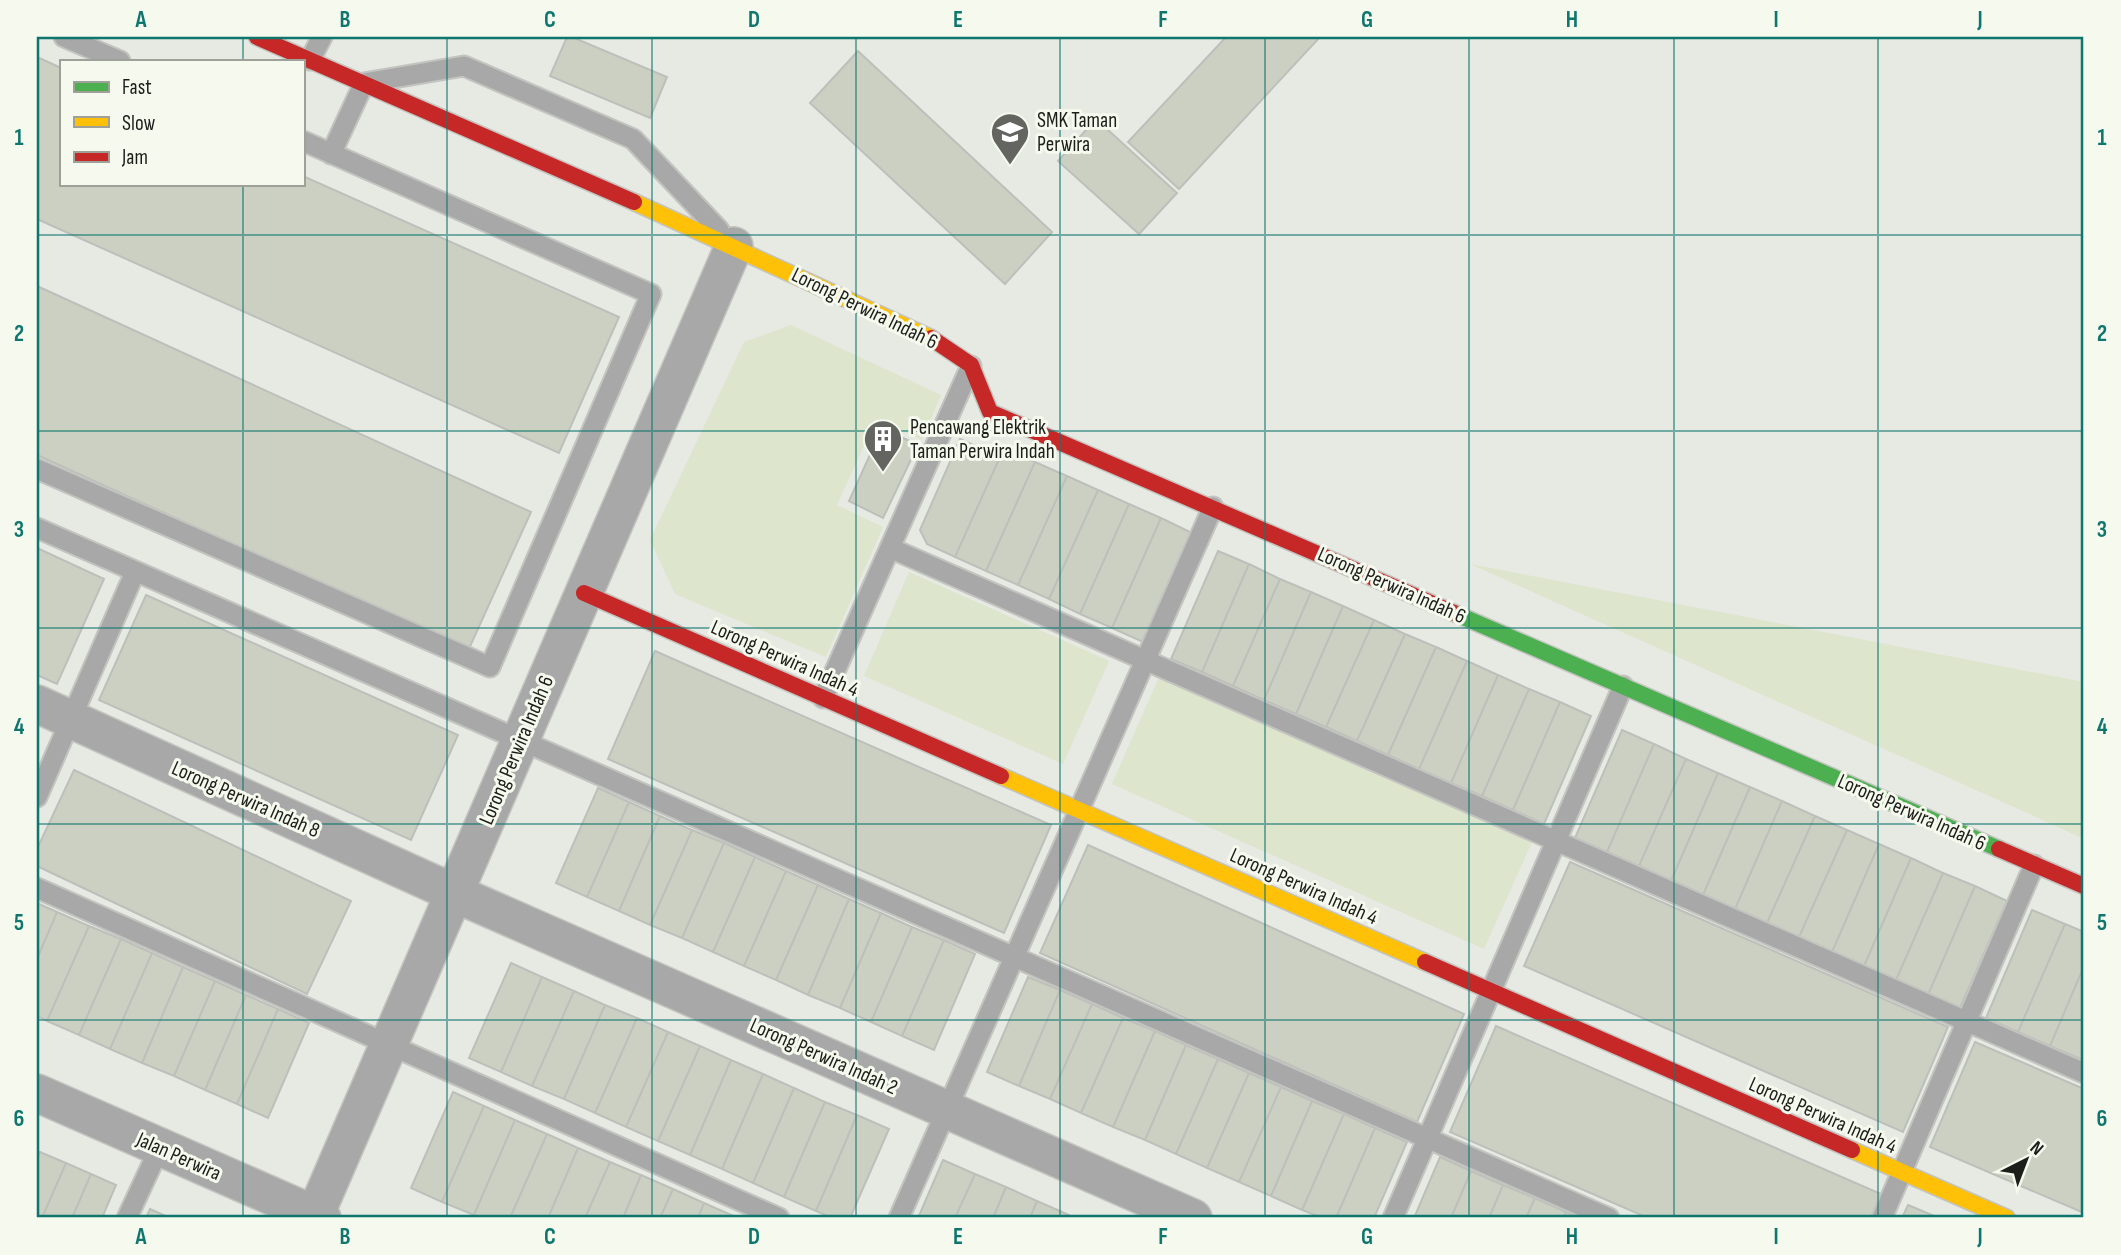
<svg xmlns="http://www.w3.org/2000/svg" width="2121" height="1255" viewBox="0 0 2121 1255" font-family="'Sofia Sans Condensed',sans-serif">
<style>
.green{fill:#dde5cc}
.building{fill:#ccd0c3;stroke:#bdbfba;stroke-width:2}
.lines{fill:none;stroke-linecap:round;stroke-linejoin:round}
.lane-casing{stroke:#c3c4c0;stroke-width:23}
.street-casing{stroke:#c3c4c0;stroke-width:40}
.fast-casing{stroke:#c3c4c0;stroke-width:19}
.slow-casing{stroke:#c3c4c0;stroke-width:19}
.jam-casing{stroke:#c3c4c0;stroke-width:19}
.lane{stroke:#a8a8a8;stroke-width:19}
.street{stroke:#a8a8a8;stroke-width:37}
.fast{stroke:#4caf50;stroke-width:16}
.slow{stroke:#ffc107;stroke-width:16}
.jam{stroke:#c62828;stroke-width:16}
.grid{fill:none;stroke:#0f766e;stroke-width:2;stroke-opacity:0.55}
.labels{text-anchor:middle;stroke-width:6;stroke-linejoin:round;paint-order:stroke}
.poi-label{font-size:21px;fill:#1d1e1a;stroke:#f5f9ee;text-anchor:start}
.street-label{font-size:21px;fill:#1d1e1a;stroke:#f5f9ee}
.neatline{fill:none;stroke:#0f766e;stroke-width:2.5}
.grid-label{font-size:23px;text-anchor:middle;font-weight:bold;fill:#0f766e}
</style>
<rect width="100%" height="100%" fill="#e7e9e3"/>
<path class="green" d="M791,325L941,395L922,440L876,419L837,505L883,527L826,657L675,594L650,540L744,342Z
M1470,564L2084,682V839L2025,812Z
M909,572L1109,661L1063,764L864,676Z
M1159,677L1532,842L1484,949L1112,784Z"/>
<path class="building" d="M567,37H572L667,77L650,118L550,76Z
M1226,37H1320L1179,189L1128,142Z
M858,51L1052,232L1005,284L810,103Z
M37,57L61,68V184H303V176L619,317L559,453L37,219Z
M1096,119L1177,193L1139,234L1058,161Z
M37,286L531,512L468,651L37,455Z
M882,428L918,445L883,518L849,501Z
M960,439L1000,457L955,557L927,544L920,530Z
M1004,448L1035,462L986,571L955,557Z
M1035,462L1067,476L1018,585L986,571Z
M1067,476L1098,490L1049,599L1018,585Z
M1098,490L1129,504L1080,614L1049,599Z
M1129,504L1161,518L1112,628L1080,614Z
M1161,518L1192,533L1143,642L1112,628Z
M37,548L104,579L57,684L37,675Z
M1218,551L1249,564L1202,672L1171,659Z
M1249,564L1280,579L1233,686L1202,672Z
M1280,579L1311,592L1264,700L1233,686Z
M1311,592L1343,606L1296,714L1264,700Z
M146,595L458,735L411,840L99,700Z
M1343,606L1374,620L1326,727L1296,714Z
M1374,620L1405,634L1357,741L1326,727Z
M1405,634L1436,647L1388,755L1357,741Z
M1436,647L1467,661L1419,769L1388,755Z
M655,651L1051,825L1004,933L608,759Z
M1467,661L1498,675L1451,783L1419,769Z
M1498,675L1529,689L1482,796L1451,783Z
M1529,689L1560,702L1513,810L1482,796Z
M1560,702L1591,716L1544,824L1513,810Z
M1622,730L1654,744L1607,852L1575,838Z
M1654,744L1686,759L1639,866L1607,852Z
M1686,759L1718,773L1671,881L1639,866Z
M74,770L351,901L307,994L37,866V849Z
M1718,773L1750,787L1703,895L1671,881Z
M1750,787L1782,801L1735,909L1703,895Z
M598,788L629,802L587,897L556,883Z
M1782,801L1815,816L1767,923L1735,909Z
M629,802L660,816L619,911L587,897Z
M660,816L692,830L650,925L619,911Z
M1815,816L1847,830L1799,937L1767,923Z
M692,830L724,843L682,938L650,925Z
M1847,830L1879,844L1832,952L1799,937Z
M724,843L755,857L713,952L682,938Z
M1879,844L1911,858L1864,966L1832,952Z
M1088,845L1464,1014L1417,1122L1040,953Z
M755,857L786,871L744,966L713,952Z
M1911,858L1943,873L1896,980L1864,966Z
M1570,862L1948,1027L1903,1132L1524,966Z
M786,871L818,885L776,980L744,966Z
M1943,873L1975,886L1928,995L1896,980Z
M818,885L849,899L808,995L776,980Z
M1975,886L2007,901L1960,1008L1928,995Z
M849,899L881,913L840,1008L808,995Z
M37,903L57,912L37,959Z
M2032,910L2065,924L2018,1032L1986,1018Z
M57,912L89,926L47,1021L37,1016V959Z
M881,913L912,927L871,1022L840,1008Z
M2065,924L2084,932V966L2050,1046L2018,1032Z
M89,926L121,939L79,1035L47,1021Z
M912,927L944,940L902,1036L871,1022Z
M121,939L152,953L110,1049L79,1035Z
M944,940L975,954L934,1050L902,1036Z
M152,953L183,967L142,1063L110,1049Z
M511,963L542,977L501,1072L469,1058Z
M2084,966V1056L2083,1060L2050,1046Z
M183,967L215,981L174,1076L142,1063Z
M542,977L574,991L532,1086L501,1072Z
M1028,977L1060,990L1019,1086L987,1072Z
M215,981L246,995L205,1090L174,1076Z
M1060,990L1092,1004L1050,1099L1019,1086Z
M574,991L605,1005L564,1099L532,1086Z
M246,995L278,1009L237,1104L205,1090Z
M1092,1004L1123,1018L1081,1113L1050,1099Z
M605,1005L637,1018L595,1113L564,1099Z
M278,1009L309,1023L268,1118L237,1104Z
M637,1018L668,1032L626,1127L595,1113Z
M1123,1018L1155,1031L1113,1127L1081,1113Z
M1496,1026L1881,1194L1871,1218H1648L1450,1132Z
M1155,1031L1186,1045L1145,1140L1113,1127Z
M668,1032L700,1046L658,1141L626,1127Z
M1975,1042L2084,1089V1213L1930,1147Z
M1186,1045L1218,1059L1176,1154L1145,1140Z
M700,1046L731,1060L690,1155L658,1141Z
M1218,1059L1249,1073L1207,1168L1176,1154Z
M731,1060L763,1074L722,1169L690,1155Z
M1249,1073L1281,1087L1239,1182L1207,1168Z
M763,1074L794,1088L753,1183L722,1169Z
M1281,1087L1312,1101L1271,1196L1239,1182Z
M794,1088L825,1102L784,1197L753,1183Z
M453,1092L484,1106L442,1202L411,1188Z
M1312,1101L1344,1114L1302,1210L1271,1196Z
M825,1102L857,1115L816,1211L784,1197Z
M484,1106L515,1120L474,1215L442,1202Z
M1344,1114L1375,1128L1336,1218H1323L1302,1210Z
M857,1115L889,1129L850,1218H832L816,1211Z
M515,1120L547,1134L510,1218H481L474,1215Z
M1375,1128L1407,1142L1374,1218H1336Z
M547,1134L578,1148L548,1218H510Z
M578,1148L610,1162L585,1218H548Z
M40,1152L66,1163L42,1218H37V1159Z
M1440,1157L1471,1171L1451,1218H1414Z
M943,1160L975,1174L955,1218H918Z
M610,1162L641,1175L623,1218H585Z
M66,1163L91,1174L72,1218H42Z
M1471,1171L1503,1185L1489,1218H1451Z
M91,1174L116,1185L102,1218H72Z
M975,1174L1006,1187L993,1218H955Z
M641,1175L673,1189L660,1218H623Z
M1503,1185L1535,1198L1526,1218H1489Z
M1006,1187L1037,1201L1030,1218H993Z
M673,1189L704,1203L698,1218H660Z
M1535,1198L1566,1212L1563,1218H1526Z
M1037,1201L1069,1215L1068,1218H1030Z
M704,1203L736,1217L735,1218H698Z
M1908,1205L1939,1218H1902Z
M150,1209L170,1218H146Z
M1566,1212L1581,1218H1563Z"/>
<g class="lines">
<g class="lane-casing">
<path id="lane" d="M64,37L120,61
M310,60L322,37
M331,154L364,83L464,66L633,139L719,230
M37,469L490,667L651,294L303,141
M37,528L1609,1218
M890,548L2084,1073
M823,698L971,366
M37,797L135,572
M37,888L779,1218
M127,1218L160,1147
M899,1218L1213,507
M1393,1218L1623,686
M1882,1218L2034,865"/>
</g>
<g class="street-casing">
<path id="street" d="M37,704L454,893L1193,1218
M37,1093L322,1218
M315,1215L734,246"/>
</g>
<g class="fast-casing">
<path id="fast" d="M1454,613L1999,849"/>
</g>
<g class="slow-casing">
<path id="slow" d="M634,202L931,338
M1001,776L1425,962
M1852,1150L2007,1218"/>
</g>
<g class="jam-casing">
<path id="jam" d="M257,37L634,202
M931,338L971,365L990,412L1454,613
M584,593L1001,776
M1999,849L2084,886
M1425,962L1852,1150"/>
</g>
<use href="#lane" class="lane"/>
<use href="#street" class="street"/>
<use href="#fast" class="fast"/>
<use href="#slow" class="slow"/>
<use href="#jam" class="jam"/>
</g>
<path class="grid" d="M243,37V61M447,37V1218M652,37V1218M856,37V1218M1060,37V1218M1265,37V1218M1469,37V1218M1674,37V1218M1878,37V1218M243,184V1218M37,235H2084M37,431H2084M37,628H2084M37,824H2084M37,1020H2084"/>
<defs>
<g id="school-pin" transform="scale(2.0125)"><path d="M0 17L-7.5 6A9.5 9.5 0 1 1 7.5 6Z" fill="#646560" stroke="#f5f9ee"/><path d="M0-5L7-2L0 1L-7-2ZM-4 1L0 2.5L4 1V4Q0 6-4 4Z" fill="#fff"/></g>
<g id="building-pin" transform="scale(2.0125)"><path d="M0 17L-7.5 6A9.5 9.5 0 1 1 7.5 6Z" fill="#646560" stroke="#f5f9ee"/><path d="M-4-6H4V6H1V3H-1V6H-4ZM-2.5-4.3h1.7v1.8h-1.7ZM.8-4.3h1.7v1.8H.8ZM-2.5-1h1.7V.8h-1.7ZM.8-1h1.7V.8H.8Z" fill="#fff"/></g>
</defs>
<g fill-rule="evenodd">
<use href="#school-pin" x="1010" y="132"/>
<use href="#building-pin" x="883" y="439"/>
</g>
<g class="labels">
<g class="poi-label">
<text x="1037" y="127">SMK Taman<tspan x="1037" dy="24">Perwira</tspan></text>
<text x="910" y="434">Pencawang Elektrik<tspan x="910" dy="24">Taman Perwira Indah</tspan></text>
</g>
<g class="street-label">
<text transform="translate(865 308) rotate(26)" y="7">Lorong Perwira Indah 6</text>
<text transform="translate(1392 585) rotate(24)" y="7">Lorong Perwira Indah 6</text>
<text transform="translate(785 658) rotate(24)" y="7">Lorong Perwira Indah 4</text>
<text transform="translate(516 750) rotate(-67)" y="7">Lorong Perwira Indah 6</text>
<text transform="translate(246 799) rotate(24)" y="7">Lorong Perwira Indah 8</text>
<text transform="translate(1912 812) rotate(24)" y="7">Lorong Perwira Indah 6</text>
<text transform="translate(1304 886) rotate(24)" y="7">Lorong Perwira Indah 4</text>
<text transform="translate(824 1056) rotate(24)" y="7">Lorong Perwira Indah 2</text>
<text transform="translate(1823 1115) rotate(24)" y="7">Lorong Perwira Indah 4</text>
<text transform="translate(179 1156) rotate(24)" y="7">Jalan Perwira</text>
</g>
</g>
<rect width="2121" height="1255" fill="none" stroke="#f5f9ee" stroke-width="77"/>
<rect x="60" y="60" width="245" height="126" fill="#f5f9ee" stroke="#9fa199" stroke-width="2"/>
<rect x="74" y="82" width="35" height="10" fill="#4caf50" stroke="#9fa199" stroke-width="2"/>
<text x="122" y="94" font-size="21" fill="#1d1e1a">Fast</text>
<rect x="74" y="117" width="35" height="10" fill="#ffc107" stroke="#9fa199" stroke-width="2"/>
<text x="122" y="130" font-size="21" fill="#1d1e1a">Slow</text>
<rect x="74" y="152" width="35" height="10" fill="#c62828" stroke="#9fa199" stroke-width="2"/>
<text x="122" y="164" font-size="21" fill="#1d1e1a">Jam</text>
<g transform="translate(2026 1160) rotate(42)" stroke="#f5f9ee" stroke-width="5" paint-order="stroke">
<path d="M0-5L12 26L0 18L-12 26Z" fill="#1d1e1a"/>
<text y="-10" font-size="19" font-weight="bold" text-anchor="middle" fill="#1d1e1a">N</text>
</g>
<rect x="38" y="38" width="2044" height="1178" class="neatline"/>
<g class="grid-label">
<text x="141" y="27">A</text>
<text x="345" y="27">B</text>
<text x="550" y="27">C</text>
<text x="754" y="27">D</text>
<text x="958" y="27">E</text>
<text x="1163" y="27">F</text>
<text x="1367" y="27">G</text>
<text x="1572" y="27">H</text>
<text x="1776" y="27">I</text>
<text x="1980" y="27">J</text>
<text x="19" y="145">1</text>
<text x="2102" y="145">1</text>
<text x="19" y="341">2</text>
<text x="2102" y="341">2</text>
<text x="19" y="537">3</text>
<text x="2102" y="537">3</text>
<text x="19" y="734">4</text>
<text x="2102" y="734">4</text>
<text x="19" y="930">5</text>
<text x="2102" y="930">5</text>
<text x="19" y="1126">6</text>
<text x="2102" y="1126">6</text>
<text x="141" y="1244">A</text>
<text x="345" y="1244">B</text>
<text x="550" y="1244">C</text>
<text x="754" y="1244">D</text>
<text x="958" y="1244">E</text>
<text x="1163" y="1244">F</text>
<text x="1367" y="1244">G</text>
<text x="1572" y="1244">H</text>
<text x="1776" y="1244">I</text>
<text x="1980" y="1244">J</text>
</g>
</svg>
